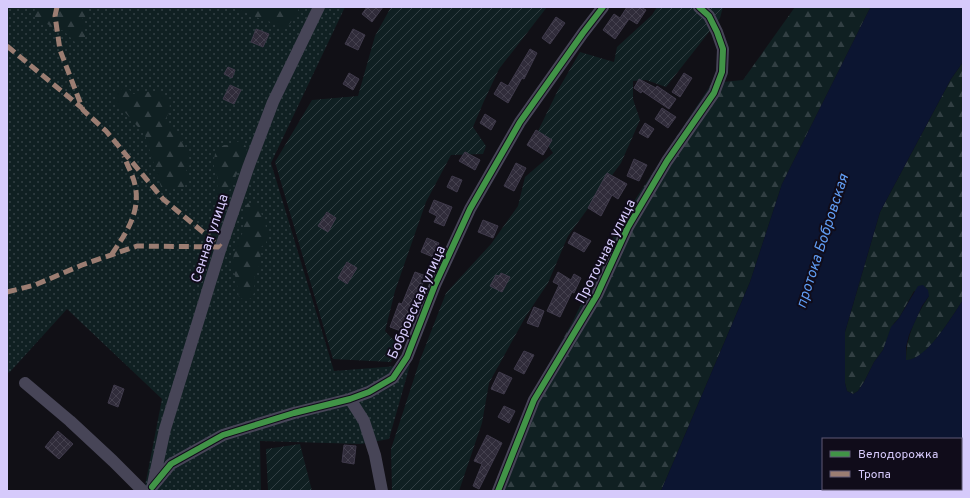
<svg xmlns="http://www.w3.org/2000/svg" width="970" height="498" viewBox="0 0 970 498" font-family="Overpass,sans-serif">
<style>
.grass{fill:url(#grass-dots)}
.forest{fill:url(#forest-firs)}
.garden{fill:url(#garden-furrows)}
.water{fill:#0c1531}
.building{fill:url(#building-cross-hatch);stroke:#3f3a4b}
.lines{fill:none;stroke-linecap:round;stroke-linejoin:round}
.street{stroke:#474557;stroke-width:12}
.quiet{stroke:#9b7d72;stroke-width:5;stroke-dasharray:10 5;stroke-linecap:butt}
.cycleway-casing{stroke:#100c1a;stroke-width:8}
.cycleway{stroke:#419447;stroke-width:6}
.labels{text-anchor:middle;stroke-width:4;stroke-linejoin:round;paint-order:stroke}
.street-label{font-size:14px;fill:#d6cafb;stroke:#100c1a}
.water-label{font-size:15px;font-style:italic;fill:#609cf2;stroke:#100c1a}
</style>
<defs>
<pattern id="grass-dots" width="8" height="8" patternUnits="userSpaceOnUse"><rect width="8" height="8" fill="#102022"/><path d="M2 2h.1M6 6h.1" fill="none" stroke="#323f43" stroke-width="1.8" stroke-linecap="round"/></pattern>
<pattern id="forest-firs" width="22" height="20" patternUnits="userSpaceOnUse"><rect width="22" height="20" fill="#102022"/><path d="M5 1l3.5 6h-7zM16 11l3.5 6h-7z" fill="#323f43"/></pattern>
<pattern id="garden-furrows" width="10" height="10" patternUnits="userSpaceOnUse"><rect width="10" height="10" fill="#102022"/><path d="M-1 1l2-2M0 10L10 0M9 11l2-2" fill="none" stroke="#323f43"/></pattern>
<pattern id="building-cross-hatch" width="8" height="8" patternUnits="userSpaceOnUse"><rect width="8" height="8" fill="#302c3a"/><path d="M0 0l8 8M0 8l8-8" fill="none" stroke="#44404e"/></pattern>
</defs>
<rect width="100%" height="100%" fill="#111016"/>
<path class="grass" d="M7,7H345L271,163L334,371L410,365L389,439L361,444L260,441L261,491H144L162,399L67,309L9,373L7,371Z"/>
<path class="forest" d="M35,7H65L74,9L85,7L89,14L82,19L85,30V39L75,42L64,31L52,27L34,16Z
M232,7H300L293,20L285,29Z
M795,7H871L869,10L782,184L750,282L661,491H492L530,397L572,323L621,221L712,83L743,80Z
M963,62V300C953,315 929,355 912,360C911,361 907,360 906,360C906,336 916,316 929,296L914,291L899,318L894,323L883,350L874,362L864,382L858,391L853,394L847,391L845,383V332L880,212L951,79Z
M127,87L133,94L153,91L163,94L170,103L169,113L164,121L180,136L191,163L186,171L188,180L183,188L171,189L161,187L145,135L116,102L117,91Z
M242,140C254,156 241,161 236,176C230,189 223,202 220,216L216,208L218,179L214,167V160L215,154L218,149L224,145H230Z
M248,203C258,203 260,207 262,216C264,228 272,227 266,243L261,247L260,264L255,275L254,293L251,298L246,301L239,297L236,278L232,269L234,252L242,234L244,227V208Z"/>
<path class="garden" d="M391,7H547L499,69L484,101L473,127L486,146L483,154L451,155L426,202L395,291L385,331L397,344L391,362L333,359L275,162L312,100L358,96L375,36Z
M657,7H723L720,18L666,87L646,80L633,81V99L640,120L621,163L568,236L548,283L526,316L489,383L482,423L459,491H392L391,449L420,360L446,293L491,244L518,206L525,177L553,153L538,131L558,90L580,52L614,62L617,47L652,15Z
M300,444L312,491H268L266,449Z"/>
<path class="water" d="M871,7H963V62L951,79L880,212L845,332V383L847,391L853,394L858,391L864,382L874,362L883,350L891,327L899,318L918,286L923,285L928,290L929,296L922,306L909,335L906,347V360C926,361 952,316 963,300V449L961,453V439H823V489H943L942,491H661L750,282L782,184L869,10Z"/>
<path class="building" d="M367,7H383L372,22L362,14Z
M627,7H641L646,10L637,24L629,19L615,39L603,30L614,14L620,18Z
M556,17L565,23L550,44L542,38Z
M256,29L269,34L263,47L251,42Z
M353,29L365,35L358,50L345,44Z
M530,49L537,53L524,79L522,78L508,103L494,94L501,82L508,86Z
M228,67L235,70L232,78L224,74Z
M349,73L359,79L353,90L343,84Z
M684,73L692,78L680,97L672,92Z
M639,79L656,88L657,86L676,99L669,109L642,91L641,93L634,88Z
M230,85L241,90L234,104L223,99Z
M662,108L676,117L668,128L655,119Z
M485,114L496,121L491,130L480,123Z
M645,123L654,129L648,138L639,133Z
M536,130L552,140L543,155L527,145Z
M465,152L480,160L475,170L459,161Z
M634,159L647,165L639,181L627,176Z
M516,163L526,168L514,191L504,186Z
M607,173L627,184L618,199L612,195L601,216L588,208Z
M452,176L462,180L457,192L447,187Z
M434,200L452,207L444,226L434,222L437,216L429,212Z
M327,212L336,218L328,232L318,226Z
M483,220L498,226L493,238L478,232Z
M574,232L591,241L584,252L568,243Z
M427,238L439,243L433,257L421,252Z
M347,262L357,268L347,284L338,278Z
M415,272L426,276L418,294L416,293L401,331L390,327L399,303L402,304Z
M558,272L571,280L574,274L581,278L574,293L572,292L560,317L547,311L559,285L553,282Z
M501,273L510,277L502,292L490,286L496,275L499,276Z
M534,307L544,311L538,327L527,323Z
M524,351L534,355L524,374L514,369Z
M499,372L512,378L504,394L491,389Z
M114,385L124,389L118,407L108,403Z
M504,406L515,411L509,423L498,417Z
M58,431L73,444L59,459L45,447Z
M487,435L502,443L479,489L473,486L482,464L474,461Z
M344,445L356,446L354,464L342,462Z"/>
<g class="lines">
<path class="street" d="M25,383L70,421L113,461L143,491
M350,399L364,421L375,455L382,491
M153,484L165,429L221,247L248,168L273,102L319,7
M152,487L171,464L223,435L294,413L350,399L369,392L393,378L407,357L435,285L470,209L520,122L583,33L603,7
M498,491L534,400L597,295L628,227L667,161L714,93L722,72L723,49L717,32L709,16L699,7"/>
<path class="quiet" d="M57,7L55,16L60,50L83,110L106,131L163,199L221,247
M7,46L82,108
M112,254C126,233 141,212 135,185C133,175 127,165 124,156
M7,292L35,285L82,265L137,246L221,247"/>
<g class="cycleway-casing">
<path id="cycleway" d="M152,487L171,464L223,435L294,413L350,399L369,392L393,378L407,357L435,285L470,209L520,122L583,33L603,7
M498,491L534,400L597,295L628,227L667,161L714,93L722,72L723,49L717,32L709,16L699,7"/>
</g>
<use href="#cycleway" class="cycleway"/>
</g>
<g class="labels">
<g class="street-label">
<text transform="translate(209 238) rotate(-72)" y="5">Сенная улица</text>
<text transform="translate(605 251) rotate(-63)" y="5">Проточная улица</text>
<text transform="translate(416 302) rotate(-66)" y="5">Бобровская улица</text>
</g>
<g class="water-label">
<text transform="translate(822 241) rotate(-72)" y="5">протока Бобровская</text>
</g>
</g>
<rect width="970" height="498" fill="none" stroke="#d6cafb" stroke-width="16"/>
<rect x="822" y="438" width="140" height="52" fill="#100c1a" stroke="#5f5874"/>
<rect x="830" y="451" width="20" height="6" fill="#419447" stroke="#5f5874"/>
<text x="858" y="458" font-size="12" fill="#d6cafb">Велодорожка</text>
<rect x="830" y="471" width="20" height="6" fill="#9b7d72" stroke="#5f5874"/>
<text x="858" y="478" font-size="12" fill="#d6cafb">Тропа</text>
</svg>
